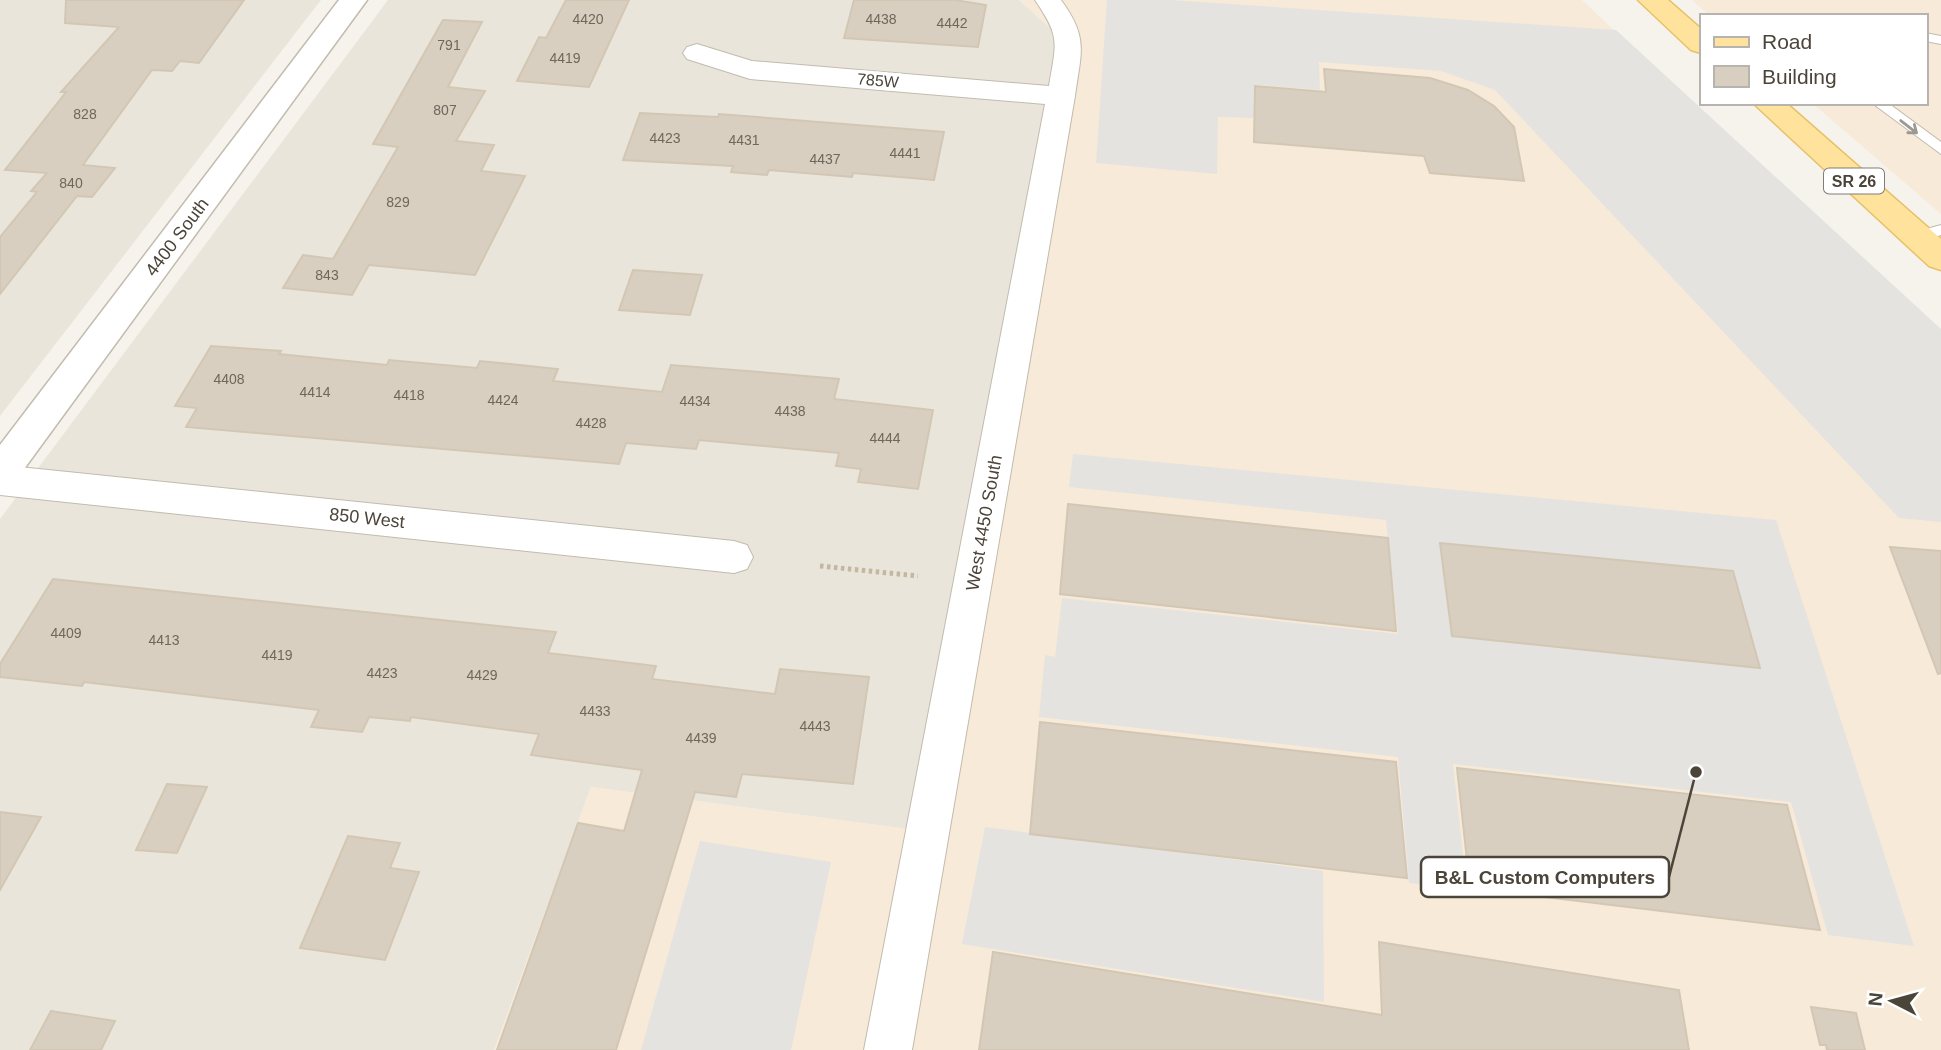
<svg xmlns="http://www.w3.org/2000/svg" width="1941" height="1050" viewBox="0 0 1941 1050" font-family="Arial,sans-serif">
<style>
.residential{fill:#eae5da}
.commercial{fill:#f7ead8}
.parking{fill:#e5e3e0;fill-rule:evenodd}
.building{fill:#d8cfc1;stroke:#d3c7b4;stroke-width:2}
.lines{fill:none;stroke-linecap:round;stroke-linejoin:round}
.service-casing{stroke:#c2bbae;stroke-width:2}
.minor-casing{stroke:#c2bbae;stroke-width:2}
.tertiary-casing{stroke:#c2bbae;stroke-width:3}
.primary-casing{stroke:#e6c16a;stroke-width:3}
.path{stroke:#c4b79f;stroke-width:5;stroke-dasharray:3.5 3.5;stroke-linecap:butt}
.service{fill:#fff;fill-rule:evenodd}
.minor{fill:#fff;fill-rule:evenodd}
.tertiary{fill:#fff;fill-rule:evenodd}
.primary{fill:#ffe39c;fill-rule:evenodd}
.oneway{stroke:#9c9892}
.labels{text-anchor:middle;stroke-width:7;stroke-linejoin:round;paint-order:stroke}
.number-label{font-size:14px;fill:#6e675b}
.far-street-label{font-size:16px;fill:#4b4439;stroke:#fff}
.shield{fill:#fff;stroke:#817c74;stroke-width:2}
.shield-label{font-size:16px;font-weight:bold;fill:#4b4439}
.street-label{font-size:18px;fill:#4b4439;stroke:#fff}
.leader{fill:none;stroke:#4b4439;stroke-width:2.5}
.callout-dot{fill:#4b4439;stroke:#fff;stroke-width:2.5}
.callout{fill:#fff;stroke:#4b4439;stroke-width:2.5}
.callout-label{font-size:19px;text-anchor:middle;font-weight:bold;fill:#4b4439}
</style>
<rect width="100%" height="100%" fill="#f6f3ec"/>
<path class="residential" d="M0,0H321L0,416Z
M388,0H1019L1058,35L915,830L591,787L494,1050H0V519Z"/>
<path class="commercial" d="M1019,0H1582L1941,340V1050H494L591,787L915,830L1058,35Z
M1692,0H1941V214L1812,103H1925V16H1710Z"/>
<path class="parking" d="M1107,0H1171L1616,30L1941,329V522L1899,518L1495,90L1441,71L1319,62L1320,90L1256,85L1253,118L1218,117L1217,174L1096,163Z
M1073,454L1776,520L1914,946L1828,935L1791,802L1453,764L1467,890L1409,883L1398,757L1039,717L1045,655L1055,657L1062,598L1398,634L1386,520L1069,487ZM1440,543L1733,571L1759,668L1452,636Z
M985,827L1323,871L1324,1002L962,944Z
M700,841L831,862L791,1050H641Z"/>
<path class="building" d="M66,0H244L199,63L180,61L172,71L152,70L83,165L115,168L92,197L77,196L0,294V237L37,192L31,191L47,173L5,170L66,92H61L119,27L65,23Z
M566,0H629L589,87L517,81L539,37L546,38Z
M854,0H955L986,5L978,47L844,38Z
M443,20L482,22L448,87L485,91L456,141L494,145L481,171L525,176L475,275L369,265L352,295L283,288L303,255L333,259L398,147L373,144Z
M1324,69L1430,78L1468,90L1494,106L1514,127L1524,181L1430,173L1424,156L1254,142L1255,86L1326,92Z
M640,113L718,117L719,114L944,132L934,180L853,173L852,177L769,170L767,175L731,172L733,166L623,160Z
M633,270L702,275L690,315L619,310Z
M211,346L281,351L279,354L387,365L389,360L477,368L480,361L558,369L553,381L662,392L671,365L760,372L839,379L834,399L933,410L918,489L858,482L861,469L836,466L839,453L699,440L696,449L626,443L619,464L186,427L197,408L175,406Z
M1068,504L1388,538L1396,631L1060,594Z
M1440,543L1733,571L1760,668L1452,636Z
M1890,547L1941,551V673L1938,674Z
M53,579L556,632L548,653L656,666L652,679L775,694L780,669L869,677L853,784L742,774L736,797L695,792L616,1050H497L578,823L624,831L642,770L531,755L539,734L411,717L410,721L369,717L362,732L311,727L319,710L84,682L82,686L0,677V664Z
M1040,722L1396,762L1407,878L1030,834Z
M1457,768L1787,805L1820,930L1470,888Z
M167,784L207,787L177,853L136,850Z
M0,812L41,817L0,890Z
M348,836L400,843L390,868L419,872L385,960L300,948Z
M1379,942L1679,990L1689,1050H979L993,952L1382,1015Z
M1811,1007L1856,1013L1865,1050H1827L1826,1045H1820Z
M51,1011L115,1021L101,1050H30Z"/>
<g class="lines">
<g class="service-casing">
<path id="service" d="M1925,33L1941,36V44L1925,41Z
M1872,103H1888L1941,142V154Z
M1941,225V235L1917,242L1910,237L1912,233Z"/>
</g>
<g class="minor-casing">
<path id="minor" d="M1035,0H1061C1089,38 1081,52 1075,96L912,1050H864L1045,104L750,79L687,59L683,53L687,47L697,44L752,61L1049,86C1056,42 1061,38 1035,0Z
M0,465L734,541L747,545L753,557L747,569L734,573L0,495Z"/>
</g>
<g class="tertiary-casing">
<path id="tertiary" d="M339,0H367L13,484L0,489V445Z"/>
</g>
<g class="primary-casing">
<path id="primary" d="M1638,0H1668L1701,29V53L1691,50Z
M1753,103H1786L1941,239V270L1929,266Z"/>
</g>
<path class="path" d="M820,566L918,576"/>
<use href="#service" class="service"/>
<use href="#minor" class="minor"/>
<use href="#tertiary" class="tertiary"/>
<use href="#primary" class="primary"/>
</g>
<defs><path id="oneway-shaft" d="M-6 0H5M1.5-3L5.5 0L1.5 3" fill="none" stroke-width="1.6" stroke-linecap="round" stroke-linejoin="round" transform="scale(1.75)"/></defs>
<use class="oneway" href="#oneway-shaft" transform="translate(1909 127) rotate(38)"/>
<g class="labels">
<g class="number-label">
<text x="588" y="24">4420</text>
<text x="881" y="24">4438</text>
<text x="952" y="28">4442</text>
<text x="449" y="50">791</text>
<text x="565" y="63">4419</text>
<text x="445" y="115">807</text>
<text x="85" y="119">828</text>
<text x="665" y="143">4423</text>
<text x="744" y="145">4431</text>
<text x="905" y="158">4441</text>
<text x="825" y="164">4437</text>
<text x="71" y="188">840</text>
<text x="398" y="207">829</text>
<text x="327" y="280">843</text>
<text x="229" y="384">4408</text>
<text x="315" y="397">4414</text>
<text x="409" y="400">4418</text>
<text x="503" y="405">4424</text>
<text x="695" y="406">4434</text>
<text x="790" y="416">4438</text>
<text x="591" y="428">4428</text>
<text x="885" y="443">4444</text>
<text x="66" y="638">4409</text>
<text x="164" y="645">4413</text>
<text x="277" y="660">4419</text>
<text x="382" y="678">4423</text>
<text x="482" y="680">4429</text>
<text x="595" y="716">4433</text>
<text x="815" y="731">4443</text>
<text x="701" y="743">4439</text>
</g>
<g class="far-street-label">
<text transform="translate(878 80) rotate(5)" y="6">785W</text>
</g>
<rect class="shield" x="1824" y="168.5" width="60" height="25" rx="5"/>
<g class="shield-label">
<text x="1854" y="187">SR 26</text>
</g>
<g class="street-label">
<text transform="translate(177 237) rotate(-53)" y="6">4400 South</text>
<text transform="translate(367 518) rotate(6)" y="6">850 West</text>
<text transform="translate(984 523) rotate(-80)" y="6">West 4450 South</text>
</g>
</g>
<path class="leader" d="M1696 772L1669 877"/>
<circle class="callout-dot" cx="1696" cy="772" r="7"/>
<rect class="callout" x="1421" y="857" width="248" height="40" rx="7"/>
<g class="callout-label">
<text x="1545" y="884">B&amp;L Custom Computers</text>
</g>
<rect x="1700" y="14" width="228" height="91" fill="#ffffff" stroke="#b7b4b0" stroke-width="2"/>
<rect x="1714" y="37" width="35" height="10" fill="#ffe39c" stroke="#b7b4b0" stroke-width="2"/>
<text x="1762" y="49" font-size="21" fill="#4b4439">Road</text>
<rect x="1714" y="66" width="35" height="21" fill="#d8cfc1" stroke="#b7b4b0" stroke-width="2"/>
<text x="1762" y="84" font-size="21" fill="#4b4439">Building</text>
<g transform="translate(1892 1001) rotate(276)" stroke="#ffffff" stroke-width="5" paint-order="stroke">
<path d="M0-5L12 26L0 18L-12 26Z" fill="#4b4439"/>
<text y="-10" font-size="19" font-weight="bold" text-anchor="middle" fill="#4b4439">N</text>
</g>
</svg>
